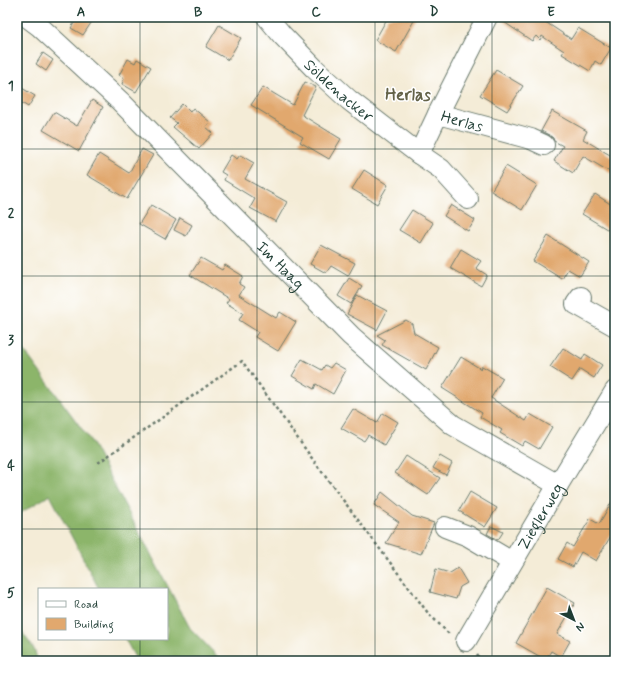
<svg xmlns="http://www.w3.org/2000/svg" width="632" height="678" viewBox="0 0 632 678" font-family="Mynerve,sans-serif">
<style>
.forest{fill:#8cb56b;stroke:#567950}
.building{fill:#e1a86e}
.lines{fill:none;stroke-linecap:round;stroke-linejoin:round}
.minor-casing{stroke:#6a7a6d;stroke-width:22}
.path{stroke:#6a7a6d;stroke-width:2.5;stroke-dasharray:3 3;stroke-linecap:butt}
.minor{stroke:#fff;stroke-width:20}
.grid{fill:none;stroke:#1f3d34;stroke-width:1;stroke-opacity:0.55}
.labels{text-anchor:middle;stroke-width:3;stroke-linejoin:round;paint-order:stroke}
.street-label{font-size:16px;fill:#1f3d34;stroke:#fff}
.neighbourhood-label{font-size:17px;font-weight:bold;fill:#636248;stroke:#fff}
.neatline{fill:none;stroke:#1f3d34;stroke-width:1.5}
.grid-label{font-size:13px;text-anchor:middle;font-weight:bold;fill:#1f3d34}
</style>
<rect width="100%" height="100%" fill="#fff"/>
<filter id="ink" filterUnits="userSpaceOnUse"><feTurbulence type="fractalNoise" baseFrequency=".025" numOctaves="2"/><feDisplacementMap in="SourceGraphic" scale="8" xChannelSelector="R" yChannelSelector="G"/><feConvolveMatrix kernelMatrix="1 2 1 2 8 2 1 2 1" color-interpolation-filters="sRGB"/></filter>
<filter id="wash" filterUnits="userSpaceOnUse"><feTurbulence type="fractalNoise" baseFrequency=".012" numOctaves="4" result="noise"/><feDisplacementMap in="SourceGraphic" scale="16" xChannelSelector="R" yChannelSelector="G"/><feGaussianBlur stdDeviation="0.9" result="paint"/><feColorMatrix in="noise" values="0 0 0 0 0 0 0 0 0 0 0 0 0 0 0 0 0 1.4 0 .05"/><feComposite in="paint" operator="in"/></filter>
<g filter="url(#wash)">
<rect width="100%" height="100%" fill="#f4ecd7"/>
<path class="forest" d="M17,341L90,440L190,628L222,661H137L125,639H167V589H99L50,495L17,515Z
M17,625L34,649L38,661H17Z"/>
<g id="blocks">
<path class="building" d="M78,17H95L83,35L71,28Z
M388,17H416L396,52L375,40Z
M498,17H538L571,39L578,28L611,48L601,65L595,61L590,71L562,54L564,51L542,36L540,40L536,36L532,41L498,18Z
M219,25L241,38L228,60L206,47Z
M43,53L53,60L46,71L36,64Z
M128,59L135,63L137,59L151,67L136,92L122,84L124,78L119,75Z
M496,70L523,86L507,111L480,95Z
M305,82L316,87L302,115L341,139L329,159L300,142L303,137L251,105L263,87L293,105Z
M17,85L35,96L28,107L17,100Z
M92,100L103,107L79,151L43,130L54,112L77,126Z
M182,104L190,112L193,108L210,122L206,127L213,133L199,149L173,127L177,123L170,118Z
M552,111L587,131L583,139L615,158V175L583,156L573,173L554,161L563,146L554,141L553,138L549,135L541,131Z
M142,149L153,155L127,199L87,175L99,154L129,173Z
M231,155L237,159L240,155L254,163L245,179L287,202L276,222L250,208L255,199L224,180L226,175L221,172Z
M506,166L537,185L522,210L491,191Z
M364,170L388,185L377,204L352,189Z
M595,194L615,207V234L582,214Z
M151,205L176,220L165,239L139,224Z
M451,205L475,220L468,231L444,216Z
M412,210L433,223L421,243L399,230Z
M180,218L192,225L186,236L174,230Z
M548,236L589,262L580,276L568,269L562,279L533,261Z
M321,245L355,263L348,276L331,266L326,273L310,264Z
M461,249L481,261L476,268L487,275L481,286L450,268Z
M201,258L222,270L225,265L243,276L239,284L244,287L239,295L276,318L280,312L296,322L278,351L255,337L258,332L239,320L243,313L226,303L229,299L190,275Z
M349,278L362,286L351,304L338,296Z
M357,295L387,311L377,330L347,314Z
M406,320L412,324L414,333L438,347L426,370L382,345L385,340L377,335Z
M563,348L582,360L585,354L602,365L594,378L580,369L572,381L550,367Z
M461,357L481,369L482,366L503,378L491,398L526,421L530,414L552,427L539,449L525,441L522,446L500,433L502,430L480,417L482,413L442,388Z
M302,359L322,370L325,365L330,368L334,363L346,370L333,394L316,384L314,389L292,376Z
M353,409L377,423L383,413L398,422L384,445L368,435L364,441L341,428Z
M406,456L440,478L428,495L395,473Z
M440,456L452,463L446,475L433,468Z
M382,492L412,516L434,523L421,554L386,543L399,522L374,505Z
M470,492L497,508L485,527L459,511Z
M615,496V529L596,561L581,552L573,567L558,559L567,543L573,547L590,519L599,524Z
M491,526L503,532L498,540L487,534Z
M458,568L467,583L460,587L456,599L430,592L436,569L450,573Z
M547,587L575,603L557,634L570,641L561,657L551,651L546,660L516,643Z"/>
</g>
</g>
<g filter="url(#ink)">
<use href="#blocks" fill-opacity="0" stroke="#6a7a6d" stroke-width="1"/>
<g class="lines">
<g class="minor-casing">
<g id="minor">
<path id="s1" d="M27,17L39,26L120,101L351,336L453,425L558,485"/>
<path id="s2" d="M267,17L282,35L314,68L349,100L419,154L441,169L468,199"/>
<path id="s3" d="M438,114L531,139L544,145"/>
<path d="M419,154L438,114L487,17"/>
<path d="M581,297L576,304L615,326"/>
<path d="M445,527L468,536L512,562"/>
<path id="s4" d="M466,641L558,485L615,391"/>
</g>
</g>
<path class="path" d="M98,463L242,361L319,468L428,613L450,635
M477,655L481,661"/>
<use href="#minor" class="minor"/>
</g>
</g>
<path class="grid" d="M140,17V589M257,17V661M375,17V661M492,17V661M17,149H615M17,276H615M17,402H615M17,529H615M140,639V661"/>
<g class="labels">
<g class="street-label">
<text dy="6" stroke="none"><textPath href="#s2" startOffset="103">Söldenacker</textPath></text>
<text dy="6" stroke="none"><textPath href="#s3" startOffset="25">Herlas</textPath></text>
<text dy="6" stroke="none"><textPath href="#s1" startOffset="355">Im Haag</textPath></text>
<text dy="6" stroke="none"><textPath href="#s4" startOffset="145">Zieglerweg</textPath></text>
</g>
<g class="neighbourhood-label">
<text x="408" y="100">Herlas</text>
</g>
</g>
<rect width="632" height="678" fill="none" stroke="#fff" stroke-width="44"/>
<rect x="38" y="588" width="130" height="52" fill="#ffffff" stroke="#a5b1ae"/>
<rect x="46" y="601" width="20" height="6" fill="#ffffff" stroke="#a5b1ae"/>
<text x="74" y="608" font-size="12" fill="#1f3d34">Road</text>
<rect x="46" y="618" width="20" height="12" fill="#e1a86e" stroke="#a5b1ae"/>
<text x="74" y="628" font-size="12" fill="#1f3d34">Building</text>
<g transform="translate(574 620) rotate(138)" stroke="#ffffff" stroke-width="3" paint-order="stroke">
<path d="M0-3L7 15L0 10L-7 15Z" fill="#1f3d34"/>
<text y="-6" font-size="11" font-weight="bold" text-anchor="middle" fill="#1f3d34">N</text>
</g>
<rect x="22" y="22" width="588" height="634" class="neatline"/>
<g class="grid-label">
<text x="81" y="16">A</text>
<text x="198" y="16">B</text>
<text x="316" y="16">C</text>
<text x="434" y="16">D</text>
<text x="551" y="16">E</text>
<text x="11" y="90">1</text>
<text x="11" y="217">2</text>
<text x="11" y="344">3</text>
<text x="11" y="470">4</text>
<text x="11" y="597">5</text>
</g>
</svg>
